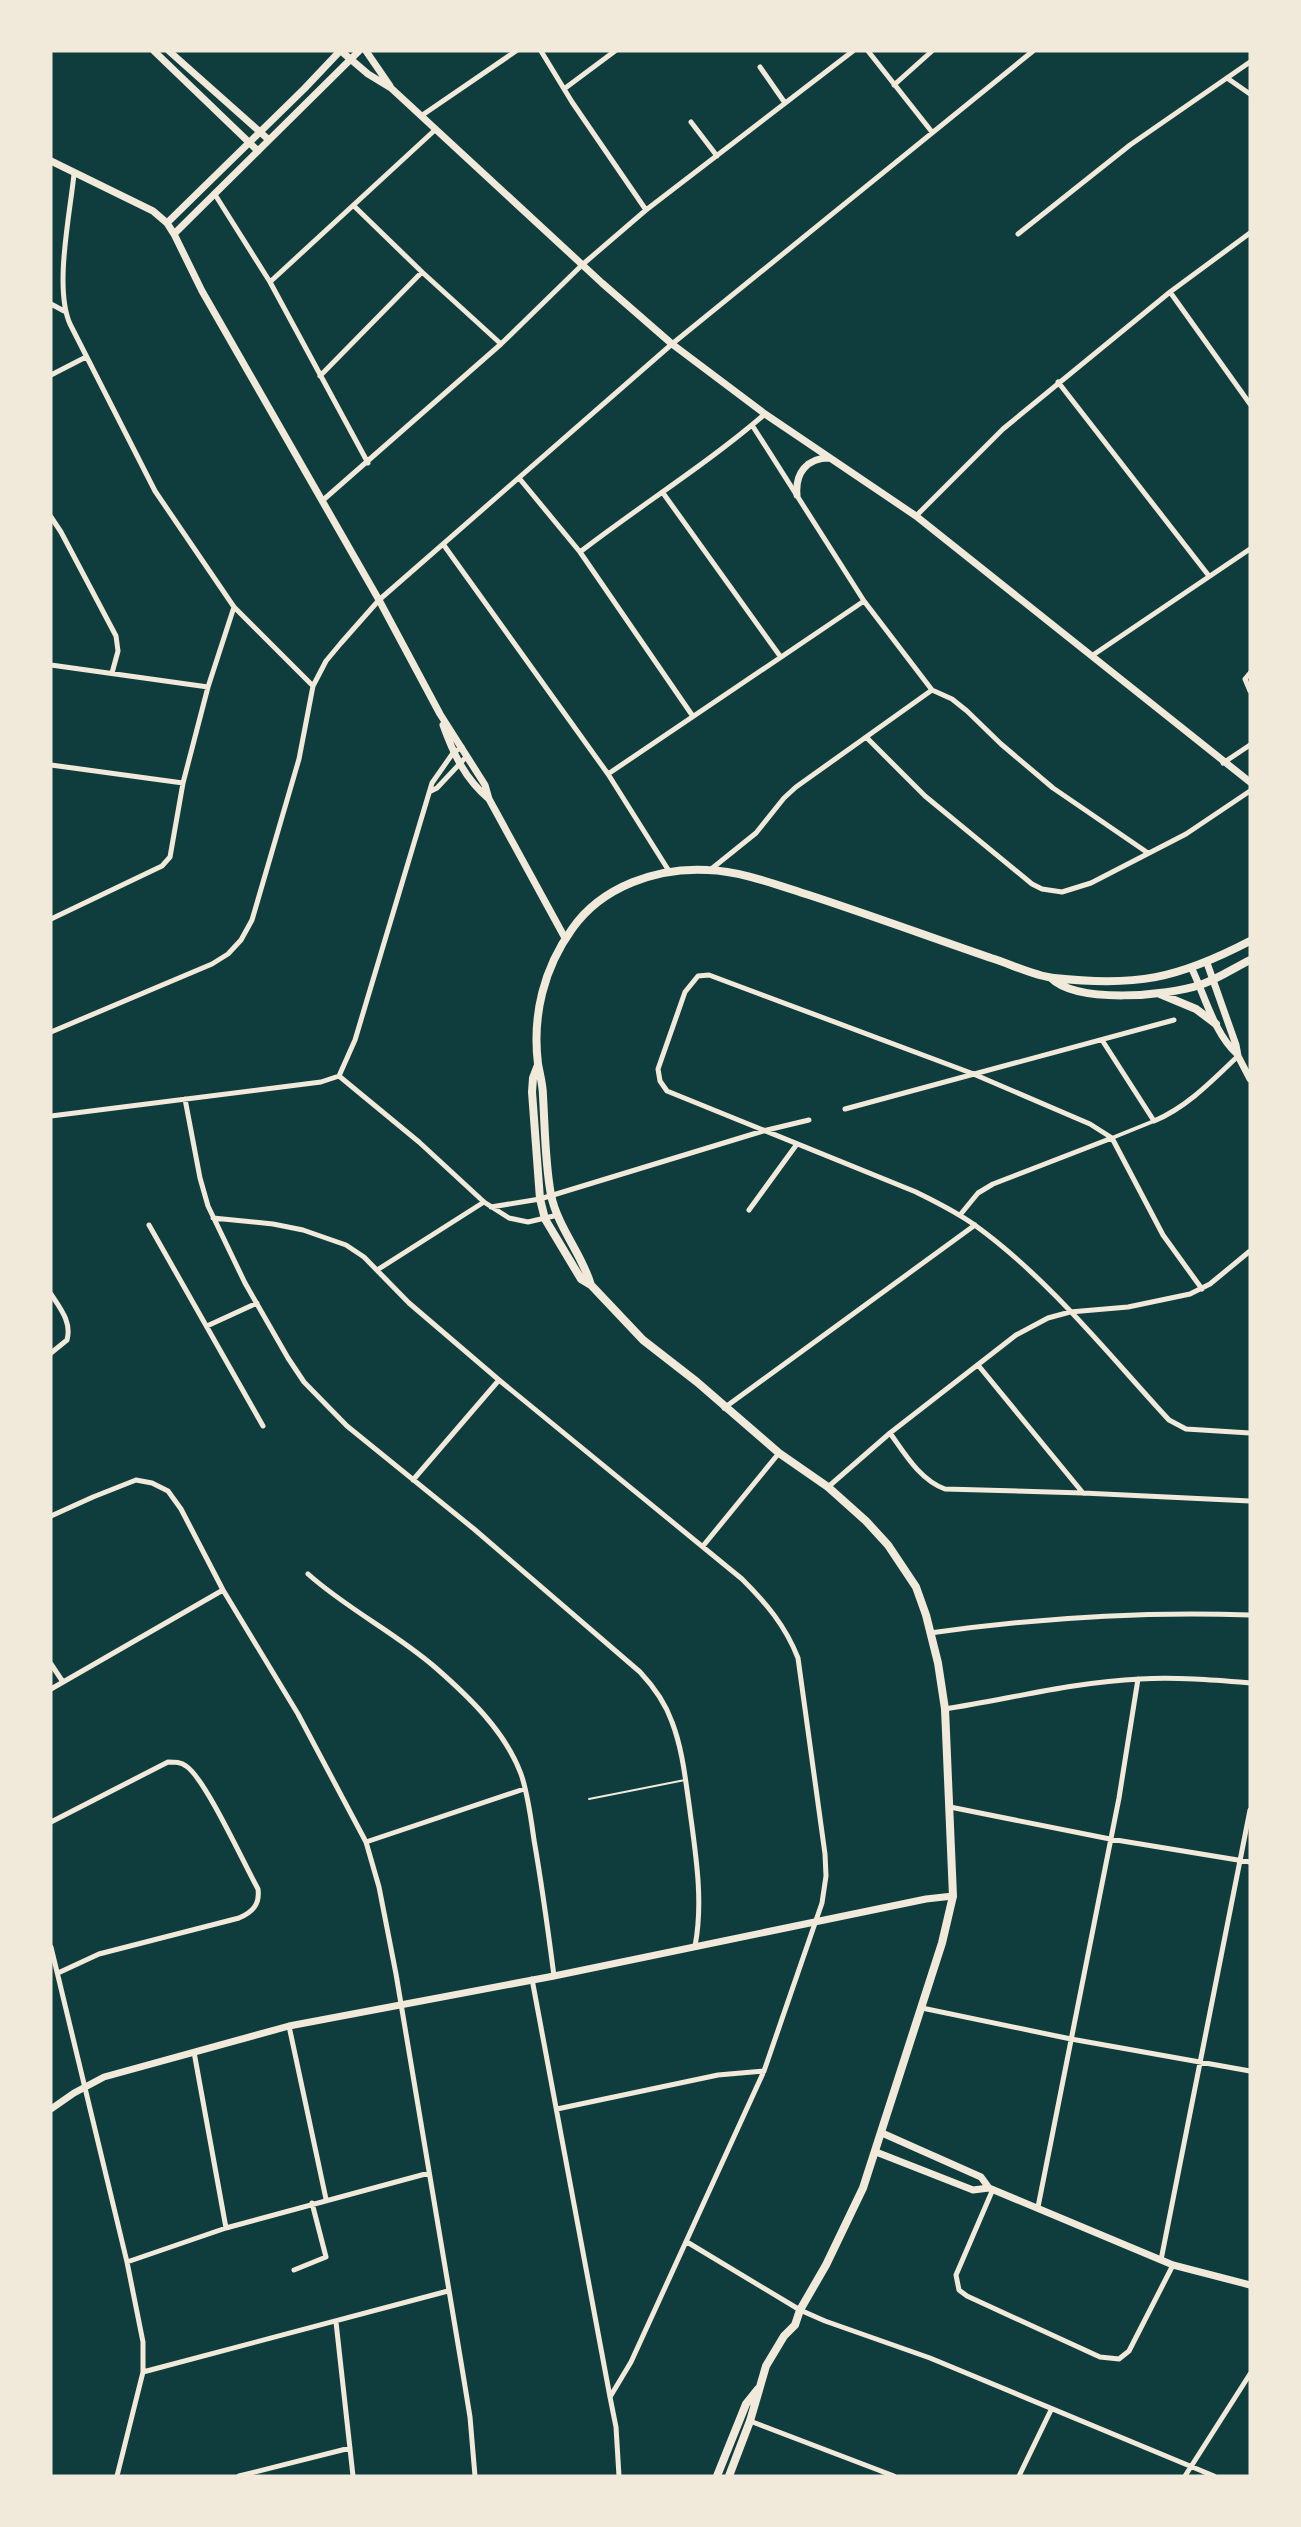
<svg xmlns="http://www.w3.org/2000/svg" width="1301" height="2527" viewBox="0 0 1301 2527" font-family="'Alegreya Sans',sans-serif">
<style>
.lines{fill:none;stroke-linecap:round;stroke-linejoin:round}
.service{stroke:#f1e9da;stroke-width:2}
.pedestrian{stroke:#f1e9da;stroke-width:4}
.minor{stroke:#f1e9da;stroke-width:5}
.tertiary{stroke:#f1e9da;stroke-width:7}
.secondary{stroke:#f1e9da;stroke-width:8}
</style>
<rect width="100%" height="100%" fill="#0f3d3e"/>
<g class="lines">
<path class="service" d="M589,1799L685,1780"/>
<path class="pedestrian" d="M1112,1138L1154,1121"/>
<path class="minor" d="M541,51L572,102L646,210
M868,51L932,132
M760,67L785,103
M1227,78L1250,94
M894,85L932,51
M564,89L615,51
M421,116L516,51
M691,122L717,156
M74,174C70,214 54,288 70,324L155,491L234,607L313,686
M214,193L270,282L368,463
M354,206L422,272L501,344
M1018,234L1130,145L1250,62
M270,282L436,129
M1170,292L1250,404
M51,304L64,311
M51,375L86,357
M320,376L422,272
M1058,382L1209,576
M752,425L864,601L932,690L952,699L967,711L1001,744L1053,788L1148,853
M519,478L580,552L692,715
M663,493L780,656
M322,501L501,344L582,265L646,210L853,51
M916,516L1003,429L1170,292L1250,233
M51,517L61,532L116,636L118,651L112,673
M443,544L608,774L669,871
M580,552C641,505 707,464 765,414
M1093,655L1250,549
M51,665L208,687
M1250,673L1245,679L1250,691
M867,738L925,796L1032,884L1042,889L1062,892L1091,883L1186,834L1250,791
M1223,763L1250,745
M51,765L183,783
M608,774L864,601
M431,791L437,788L467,756
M710,870L756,833L784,798L796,787L932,690
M51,919L162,866L170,857L183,783L208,687L234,607
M51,1032L212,964L228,954L241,940L252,920L299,759L313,686L326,661L341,643L379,600L672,344L1033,51
M1102,1040L1154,1121C1187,1107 1212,1081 1238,1056
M339,1076L355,1040L432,783L453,753L462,747
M339,1076L419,1142L484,1202L509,1218L528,1222L558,1215
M185,1099L200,1178L208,1206L245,1283L288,1358L304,1382L347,1426L474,1529L640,1672C654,1687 665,1702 672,1722C682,1748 685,1776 689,1804C695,1850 704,1900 695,1946
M845,1109L1174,1020
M51,1116L321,1082L339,1076
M491,1207L540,1199L763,1131L809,1120
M749,1210L797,1144
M960,1215L978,1193L993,1184L1112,1138
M213,1218L273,1224L303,1230L346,1245L364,1257L409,1303L499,1380L742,1579C766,1603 785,1625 798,1658L825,1854L826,1876L822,1903L764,2071L631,2362L610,2397
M149,1225L263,1426
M377,1270L484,1202
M1202,1289L1163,1235L1112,1138L1090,1124L971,1073L709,975L698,976L685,992L658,1069L660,1081L667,1091L916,1192C936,1202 957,1212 976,1226C1049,1279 1108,1354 1169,1420L1186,1429L1250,1433
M51,1294C60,1308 72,1322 67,1340L51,1353
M207,1326L257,1303
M978,1365L1083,1493
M724,1408L975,1225
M890,1433C905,1454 920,1480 945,1489L1083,1493L1250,1501
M413,1480L499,1380
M828,1487L890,1433L1016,1335L1048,1318L1070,1312L1128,1307L1190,1294L1210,1284L1250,1251
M51,1516L93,1497L136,1480L152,1483L168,1491L181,1509L223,1590L298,1714L366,1842L379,1887L396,1974L462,2368L470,2417L475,2476
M703,1546L779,1453
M308,1574C347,1609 396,1633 436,1668C469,1697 505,1731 521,1774C528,1794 531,1819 534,1840C542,1885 548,1930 554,1976
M930,1633C1037,1618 1142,1611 1250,1615
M51,1664L63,1682
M51,1689L223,1590
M945,1709C1009,1699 1074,1682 1140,1679C1177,1677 1213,1680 1250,1683
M950,1807L1110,1839L1250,1862
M51,1822L168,1762C175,1762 181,1762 186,1766C205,1778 244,1864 258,1889C260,1904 253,1912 239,1918L99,1954L58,1973
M366,1842L524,1789
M51,1947L127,2262L143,2342V2372L117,2476
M532,1979L610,2397L616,2427L619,2476
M922,2008L1071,2039L1250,2071
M289,2026L326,2199
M194,2052L226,2228
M557,2109L718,2075L764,2071
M993,2189L956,2275L959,2290L967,2296L1100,2357L1119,2359L1129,2351L1173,2265
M1038,2207L1119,1798L1138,1679
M687,2242L800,2310L825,2321L930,2358L1214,2476
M1161,2260L1250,1810
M127,2262L226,2228L429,2173
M294,2270L326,2257L312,2203
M336,2322L353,2476
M143,2372L448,2291
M750,2421L894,2476
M239,2476L350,2448
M1019,2476L1051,2410
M1185,2476L1250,2374"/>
<path class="tertiary" d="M154,51L258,151
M169,51L269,140
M341,51L368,74L391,88L602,283L672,344L765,414L916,516L1250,782
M366,51L390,86
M51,161L153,211L167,223L174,234L202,291L379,600L440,714L485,785L489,799L565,938
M167,223L304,89L340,51
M174,234L359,51
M797,495C795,473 807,458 829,458
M443,725C453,753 465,779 489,799
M1207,963L1236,1045L1238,1056L1250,1079
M1192,969C1205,996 1214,1033 1237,1054
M51,2109L74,2093L104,2077L289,2026L554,1976L926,1899L953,1896
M882,2133L981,2177L989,2188
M876,2152L973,2190L989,2188L1173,2265L1250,2285"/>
<path class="secondary" d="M1051,978C1077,1004 1167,996 1200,985C1218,979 1234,968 1250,960
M1160,994L1196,1009L1216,1024
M538,1065L533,1078L532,1092L540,1199L545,1219L581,1279L591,1285L643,1340L697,1382L779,1453L828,1487L866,1521L888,1545L916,1587L926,1615L938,1663L945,1709L953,1896L942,1943L863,2188L826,2265L800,2310L795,2325L784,2336L766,2366L750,2421L729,2476
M591,1285C582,1254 558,1228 551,1195C545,1163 545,1129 543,1096C543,1085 540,1075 538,1064C532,1015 544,968 572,929C602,886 658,867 708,870C741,871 777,885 809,895C870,915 930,937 991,958C1011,964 1034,976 1054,978C1136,987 1177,979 1250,941
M717,2476L746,2404L758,2389"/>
</g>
<rect width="1301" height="2527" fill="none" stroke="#f1e9da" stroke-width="105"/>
</svg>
